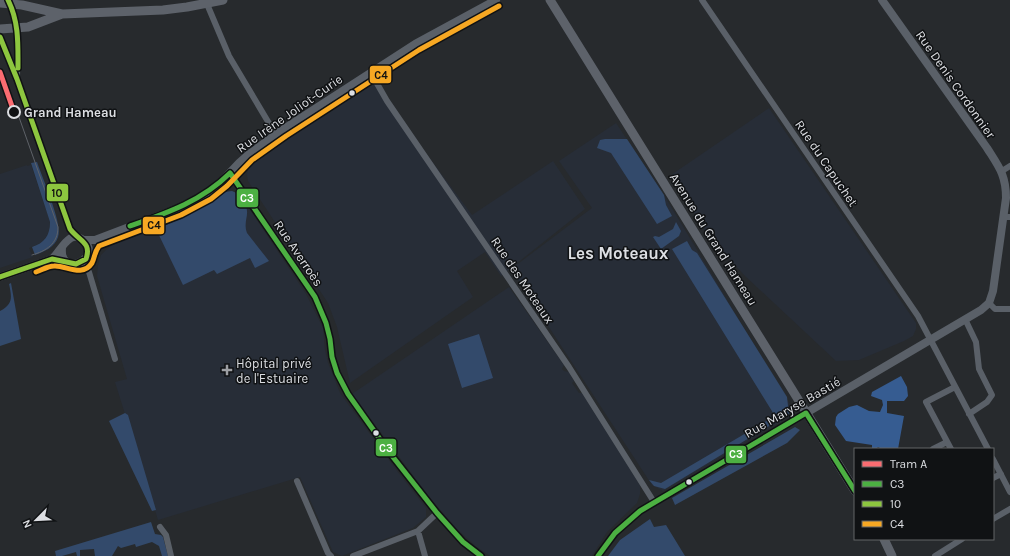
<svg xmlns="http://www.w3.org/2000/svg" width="1010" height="556" viewBox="0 0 1010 556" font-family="Karla,sans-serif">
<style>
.built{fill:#272d37}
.green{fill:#334a6b}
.water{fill:#365c91}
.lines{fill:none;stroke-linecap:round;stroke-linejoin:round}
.minor{stroke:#5a6068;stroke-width:6}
.tertiary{stroke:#5a6068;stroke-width:8}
.secondary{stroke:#5d626a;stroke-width:9}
.tram{stroke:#5e6268;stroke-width:1}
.bus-1-casing{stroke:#101214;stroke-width:8}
.bus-2-casing{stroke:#101214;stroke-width:8}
.bus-3-casing{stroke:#101214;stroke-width:8}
.bus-1{stroke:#4cb042;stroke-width:5}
.bus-2{stroke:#8dc63f;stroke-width:5}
.bus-3{stroke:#f7a823;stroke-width:5}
.tram-1-casing{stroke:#101214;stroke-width:8}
.tram-1{stroke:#fa6c71;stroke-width:5}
.bus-dot{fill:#dcdee2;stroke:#101214;stroke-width:1.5}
.stop-dot{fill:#101214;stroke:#dcdee2;stroke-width:2}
.poi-dot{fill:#9d9fa3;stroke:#101214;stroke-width:1.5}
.labels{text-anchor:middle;stroke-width:3;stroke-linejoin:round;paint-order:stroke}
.street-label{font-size:13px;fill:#dcdee2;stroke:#101214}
.stop-label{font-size:13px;font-weight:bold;fill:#dcdee2;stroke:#101214;text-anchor:start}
.poi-label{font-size:13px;fill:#dcdee2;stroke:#101214;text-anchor:start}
.district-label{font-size:17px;font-weight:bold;fill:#dcdee2;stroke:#101214}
.line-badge{stroke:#101214;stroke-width:1.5}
.badge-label{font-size:11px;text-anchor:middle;font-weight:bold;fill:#fff}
.pale-badge-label{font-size:11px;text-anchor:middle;font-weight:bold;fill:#111}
</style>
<rect width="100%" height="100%" fill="#272a2d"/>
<path class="built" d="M372,81L472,215L553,161L585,209L501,276L485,252L457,271L473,297L350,383L337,327L328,303L248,181L247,174L249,166L256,160Z
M769,108L916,323V329L913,336L904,341L859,360L836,361L743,274L705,230L671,175Z
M616,123L664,195L791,406L790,416L663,491L652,485L511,269L592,208L559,161Z
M27,165V166L31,165L48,215L50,222L49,232L43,242L29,248L33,257L0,268V174Z
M230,191L237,193L240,195L306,294L323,328L325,350L328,363L340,393L397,471L426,508V517L413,528L342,556L333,552L300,477L158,520L115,382L127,379L97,276L98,265L101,255L106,250L114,244L146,231L148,232L172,223L177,219L203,206L226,192Z
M509,287L564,365L562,369L564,371L569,372L574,381L572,383L579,393H582L640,485V494L637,503L607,532L592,556H490L477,547L457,529L430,498L352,394Z"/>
<path class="green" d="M605,139H627L664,195L666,205L672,216L657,224L611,153L597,148L600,140Z
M37,162C42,177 63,224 58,237C55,247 44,252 35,255L32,247C44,243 50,236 50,222L31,163Z
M232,191C237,193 239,195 242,199C253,214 242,219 247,233L269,261L255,268L250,258L217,274L214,270L183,285L156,229C172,223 187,215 202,207C211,202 221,191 232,191Z
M676,222L681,231L679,236L661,249L653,237L655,236L659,237L673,229Z
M687,241L692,250L697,253L787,397L789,414L665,489L654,486L649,480L661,483L775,416L672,249Z
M11,283L21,339L0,346V311C13,304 12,298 9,284Z
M479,334L493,378L462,388L448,344Z
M125,413L128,415L156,510L152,511L109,421Z
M795,427L800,430L787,443L675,505L672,498Z
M650,519L654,527L666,525L685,556H608L620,540Z
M151,522L155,534L161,535L163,537L168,556H162L159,546L152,542L136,547L135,544L121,548L118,546L112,556H95L94,549L80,550V556H77L76,552L62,556H56L55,551Z"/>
<path class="water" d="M901,376L907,387L908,396L904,401H887V413L904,416L898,449H882L878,447L876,449H872V445L846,441L835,425L836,417L838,414L849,407L857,405L869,411L880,412L883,405L882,400L871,396L872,392Z"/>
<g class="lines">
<path class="minor" d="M702,0L918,316L988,449
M9,1L18,29L17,77
M207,4L229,56L276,135
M0,37L17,79L70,229L77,237
M371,73L387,101L569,367L654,502
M1002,171L1010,166
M230,173L315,297L326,323L330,339L332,357L337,373L348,394L389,452L437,513L463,542L481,556
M1004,217H1010
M82,262L86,266L89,272L115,359
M989,303L995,309H1010
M965,319L976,342L979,369L992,395L987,402L969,414
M933,449L947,442
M951,449L926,402L955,387
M993,459L1010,492
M993,478L1001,474
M297,481L328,553L331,556
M993,519L1010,509
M160,527L166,535L171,556
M418,531L425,556
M353,556L418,531L437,513
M598,556L615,533L640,511L806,413
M935,556L962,539"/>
<path class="tertiary" d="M83,240H95L179,208L207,193L222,181L239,163L248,155L282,130L415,44L496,0
M52,259C61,251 70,227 84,241C103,259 59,278 62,248
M0,277L52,259L57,260
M806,413L981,310L989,303L993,291L1006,198C1006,175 999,167 987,148L882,0"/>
<path class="secondary" d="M550,0L855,491
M0,3L22,5L62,14L163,10L187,7L223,0
M0,29L28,27L62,14
M884,539L892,556"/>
<path class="tram" d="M9,89L58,227C58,244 46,251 32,255"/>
<g class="bus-1-casing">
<path id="bus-1" d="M130,226C167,213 202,201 230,173L315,297L326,323L330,339L332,357L337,373L348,394L389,452L437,513L463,542L481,556
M598,556L615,533L640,511L806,413L855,491"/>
</g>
<g class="bus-2-casing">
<path id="bus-2" d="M8,0C19,22 18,44 18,68
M0,37L17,79L70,229C79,241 92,242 86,259L76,264L52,259L0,277"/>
</g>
<g class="bus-3-casing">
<path id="bus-3" d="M36,272C42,270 48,266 54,266C66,265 82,278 92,263C95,257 94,253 99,246L181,215L211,199L227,186L252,160L286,136L419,50L499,6"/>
</g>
<use href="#bus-1" class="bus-1"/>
<use href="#bus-2" class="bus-2"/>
<use href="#bus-3" class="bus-3"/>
<g class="tram-1-casing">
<path id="tram-1" d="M0,72L14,112"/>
</g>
<use href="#tram-1" class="tram-1"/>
</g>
<g class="bus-dot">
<circle cx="352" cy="93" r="3.5"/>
<circle cx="376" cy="433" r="3.5"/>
<circle cx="689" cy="482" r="3.5"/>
</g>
<circle class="stop-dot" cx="14" cy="112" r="6"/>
<path class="poi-dot" d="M225 364h4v4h4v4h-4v4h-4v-4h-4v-4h4z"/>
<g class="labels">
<g class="street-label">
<text transform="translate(956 84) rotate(55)" y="5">Rue Denis Cordonnier</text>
<text transform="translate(289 113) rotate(-35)" y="5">Rue Irène Joliot-Curie</text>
<text transform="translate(827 163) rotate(56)" y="5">Rue du Capuchet</text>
<text transform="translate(714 239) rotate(58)" y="5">Avenue du Grand Hameau</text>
<text transform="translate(299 253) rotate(56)" y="5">Rue Averroès</text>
<text transform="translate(523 280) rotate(56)" y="5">Rue des Moteaux</text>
<text transform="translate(792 407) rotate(-30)" y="5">Rue Maryse Bastié</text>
</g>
<g class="stop-label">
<text x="24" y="117">Grand Hameau</text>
</g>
<g class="poi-label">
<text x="236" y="368">Hôpital privé<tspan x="236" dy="15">de l'Estuaire</tspan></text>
</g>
<g class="district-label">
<text x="618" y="259">Les Moteaux</text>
</g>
</g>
<g class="line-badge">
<rect x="369" y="65" width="23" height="19" rx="4" fill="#f7a823"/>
<rect x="46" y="183" width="23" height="19" rx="4" fill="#8dc63f"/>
<rect x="236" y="188" width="23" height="20" rx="4" fill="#4cb042"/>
<rect x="142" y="216" width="23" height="19" rx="4" fill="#f7a823"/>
<rect x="375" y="438" width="22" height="19" rx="4" fill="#4cb042"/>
<rect x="725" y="445" width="22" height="19" rx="4" fill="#4cb042"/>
</g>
<g class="badge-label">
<text x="247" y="202">C3</text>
<text x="386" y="452">C3</text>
<text x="736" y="458">C3</text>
</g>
<g class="pale-badge-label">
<text x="381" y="79">C4</text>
<text x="57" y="197">10</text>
<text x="154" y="229">C4</text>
</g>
<rect x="854" y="448" width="140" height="92" fill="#101214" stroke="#626466"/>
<rect x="862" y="461" width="20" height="6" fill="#fa6c71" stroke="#626466"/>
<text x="890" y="468" font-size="12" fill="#dcdee2">Tram A</text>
<rect x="862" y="481" width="20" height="6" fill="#4cb042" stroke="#626466"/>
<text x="890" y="488" font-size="12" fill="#dcdee2">C3</text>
<rect x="862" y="501" width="20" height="6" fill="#8dc63f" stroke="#626466"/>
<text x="890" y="508" font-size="12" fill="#dcdee2">10</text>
<rect x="862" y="521" width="20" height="6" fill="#f7a823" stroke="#626466"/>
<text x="890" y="528" font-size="12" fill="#dcdee2">C4</text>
<g transform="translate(36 520) rotate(246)" stroke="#101214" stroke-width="3" paint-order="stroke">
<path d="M0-3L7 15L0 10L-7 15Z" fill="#dcdee2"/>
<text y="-6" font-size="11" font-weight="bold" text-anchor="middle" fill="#dcdee2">N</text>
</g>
</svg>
